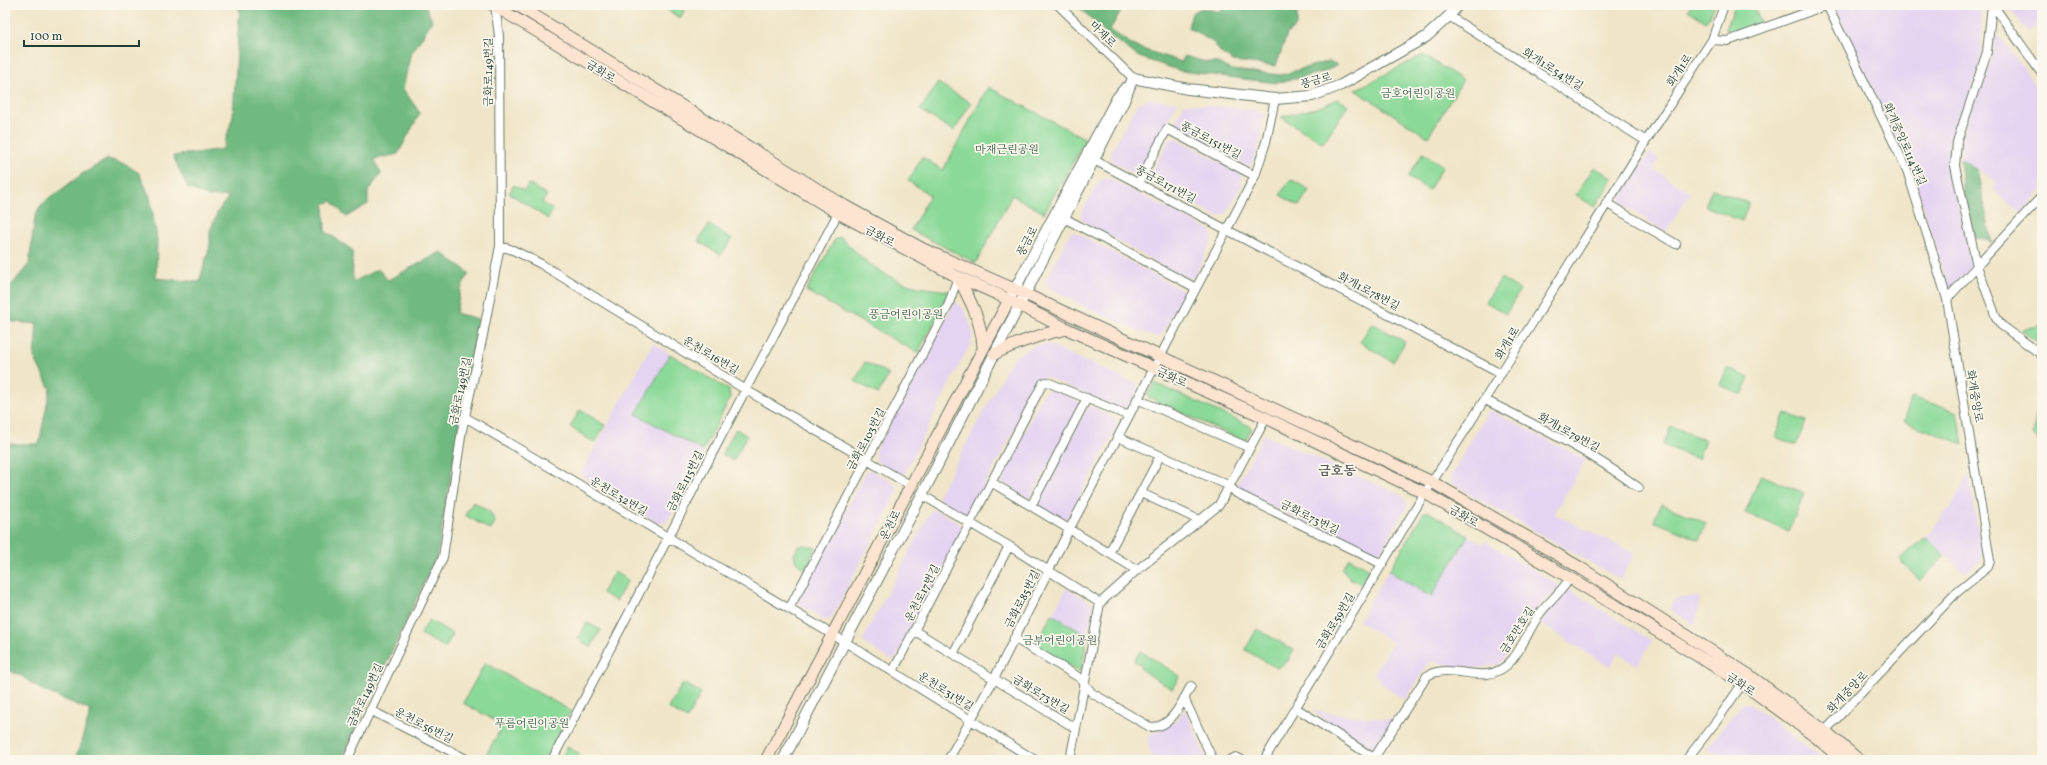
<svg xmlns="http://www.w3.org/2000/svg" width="2047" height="765" viewBox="0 0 2047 765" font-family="Vollkorn,'Noto Serif KR',serif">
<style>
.built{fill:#e4d3f1}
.green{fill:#8bd998;stroke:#558b66}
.forest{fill:#70b980;stroke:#487b5a}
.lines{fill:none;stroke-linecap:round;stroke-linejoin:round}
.minor-casing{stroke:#687868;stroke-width:10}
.tertiary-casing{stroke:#687868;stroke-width:12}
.secondary-casing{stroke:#687868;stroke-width:13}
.minor{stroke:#fff;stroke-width:8}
.tertiary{stroke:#fff;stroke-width:10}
.secondary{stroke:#fde4d1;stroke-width:11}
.labels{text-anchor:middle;stroke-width:3.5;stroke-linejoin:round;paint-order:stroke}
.street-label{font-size:11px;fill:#1f3d34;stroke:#fbf7ec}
.park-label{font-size:11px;fill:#355c48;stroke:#fbf7ec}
.quarter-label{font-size:13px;font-weight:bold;fill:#5b5b5f;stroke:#fbf7ec}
</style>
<rect width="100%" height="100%" fill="#fbf7ec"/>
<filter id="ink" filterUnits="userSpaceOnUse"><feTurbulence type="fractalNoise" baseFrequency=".025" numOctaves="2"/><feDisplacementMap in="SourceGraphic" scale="8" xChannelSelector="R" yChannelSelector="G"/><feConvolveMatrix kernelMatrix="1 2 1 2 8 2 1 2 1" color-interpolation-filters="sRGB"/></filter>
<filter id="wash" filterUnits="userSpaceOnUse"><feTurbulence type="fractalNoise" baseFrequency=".012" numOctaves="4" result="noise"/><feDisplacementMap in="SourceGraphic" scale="16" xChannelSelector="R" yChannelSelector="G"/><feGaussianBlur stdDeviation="0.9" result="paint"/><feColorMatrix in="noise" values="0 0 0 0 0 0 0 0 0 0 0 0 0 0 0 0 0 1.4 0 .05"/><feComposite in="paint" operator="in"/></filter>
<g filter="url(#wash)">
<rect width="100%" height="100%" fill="#f0e5c8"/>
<path class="built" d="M1851,5H1979L1981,11L1982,55L1979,69L1952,140L1949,162L1972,264L1956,286L1948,288L1916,184L1836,10L1839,6Z
M2007,5H2039L2040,11L2037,23L2029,33Z
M1996,31L2042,94V189L2021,213L1994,191L1996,181L1960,159L1961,141L1968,115L1991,60Z
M1149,99L1178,102L1140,171L1132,173L1113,162L1110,154L1137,104Z
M1185,103L1260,111L1263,114L1261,138L1251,165L1246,166L1173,126Z
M1176,138L1241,173L1242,184L1226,214L1216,216L1151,181L1149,178L1169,140Z
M1649,153L1659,159L1653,169L1690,193L1666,232L1619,202V200Z
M1108,178L1210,230L1213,238L1194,277L1187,279L1083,222L1081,214L1100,180Z
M1071,232H1075L1182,290L1184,296L1161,335L1155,337L1098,313L1048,287L1046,280Z
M955,301L964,310L971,325L973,336L970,344L904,474L901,475L876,461L875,452Z
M653,343L729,390L730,398L667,522L659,524L580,475Z
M1036,345H1049L1136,384L1138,390L1128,409L1122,410L1046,377L1042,379L969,514H963L940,501L938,496L1011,361L1017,355Z
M1053,389L1079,401L1080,407L1031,497L1026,498L1003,484L1001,479L1044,393Z
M1088,407H1092L1116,420L1118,426L1067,519H1062L1039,507L1038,503Z
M1488,411L1494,412L1586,460L1554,514L1634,553L1621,580L1451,483L1450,477Z
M1264,435L1403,496L1408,505L1378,556H1374L1237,490L1236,486Z
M871,470L896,485L897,492L831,619L825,620L800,605L798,600L866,472Z
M1969,474L1982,559L1965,573L1926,538L1953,503Z
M936,510L961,524L962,531L896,658L890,659L865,644L863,639L931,511Z
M1424,512H1429L1482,544L1484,541L1560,586L1556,592L1533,611L1500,664L1471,669L1430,661L1405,700L1384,686L1374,673L1393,643L1359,621Z
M1067,588L1091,603L1093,608L1087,636L1052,614Z
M1568,589L1652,641L1637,665L1618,654L1610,667L1541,624L1551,608Z
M1700,597L1695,625L1669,609L1676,598Z
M1743,703L1750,704L1823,760H1745L1705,750Z
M1183,711L1186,712L1206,758L1205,760H1153L1148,745V737L1154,732L1178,720Z
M1312,711L1392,720L1373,748H1368Z"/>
<path class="green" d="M660,5H688L680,18Z
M1692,5H1715L1706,22L1688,10Z
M1735,5H1753L1761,23L1734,34L1726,29Z
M1423,55L1463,80L1428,137L1355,90Z
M938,83L971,103L954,131L920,110Z
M988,87L1086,139L1044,213L1012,195L976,263L911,230L930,195L908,181L922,157L943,170Z
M1338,99L1348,105L1323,143L1281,117L1320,107Z
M1423,153L1443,166L1429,190L1408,177Z
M1594,167L1613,178L1595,207L1576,195Z
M1291,179L1309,190L1299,206L1280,195Z
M529,184L547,195L542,203L553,210L548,219L509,193L514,185L524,191Z
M1712,189L1749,203L1742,221L1705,206Z
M709,225L732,239L721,255L698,241Z
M841,237C860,258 882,276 910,285C922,288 935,289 947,291L949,294L918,353L806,291L835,239Z
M1501,278L1520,290L1506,314L1486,302Z
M1372,323L1405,342L1393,362L1360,342Z
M2042,325V346L2021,330Z
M670,354L729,390L730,398L703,451L636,414Z
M865,362L889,374L878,394L855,381Z
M1727,368L1749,378L1742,395L1720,385Z
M2042,378V444L2033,435Z
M1155,383L1250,426L1251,429L1246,439L1242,440L1149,398L1147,394Z
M1912,397L1957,412L1963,444L1903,421Z
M580,410L605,425L595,443L570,427Z
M1785,413L1806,421L1796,445L1775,437Z
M1671,426L1705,440L1698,459L1663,445Z
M736,429L747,436L733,461L722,454Z
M1761,475L1804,493L1789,531L1745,513Z
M473,502L490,512L495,522L491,530L465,515Z
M1661,504L1706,523L1699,540L1654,521Z
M1424,512H1429L1468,536L1431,597L1389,571Z
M1926,538L1945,556L1920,581L1899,559Z
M804,545L816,548L805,569L796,562L794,554L798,547Z
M1349,558L1368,568V572L1361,584L1350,578L1342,569Z
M614,572L628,580L616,601L602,593Z
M1052,614L1087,636L1082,669L1078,671L1035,645Z
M429,620L453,634L445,648L421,634Z
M587,623L601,630L591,647L578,639Z
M1257,629L1294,650L1287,662L1277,668L1245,650Z
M1140,651L1180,676L1172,689L1140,669L1141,665L1134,661Z
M485,663L571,711L544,760H483L503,725L463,703Z
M683,683L701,693L687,719L668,708Z
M567,747L580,754L576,760H560Z"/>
<path class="forest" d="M240,5H425L432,21L410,56L403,89L420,113L398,154L374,159L381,174L368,191V204L346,217L332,201L324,204L325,231L352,250L353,282L378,269L388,280L441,252L469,273L460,291L456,313L478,319L437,555L341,760H75L91,711L40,689L20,675L5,669V444H39L50,389L34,357L37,324L5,321V293L29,264L35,217L41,205L82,174L108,159L125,164L139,173L150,197L157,239L156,278L199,282L210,246V231L218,211L229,196L209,197L188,188L173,156L223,149L233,116Z
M1077,5H1124L1110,30L1136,47L1182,62L1184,56L1206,62L1218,63L1232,70L1281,75L1329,61L1337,65L1324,72L1276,83L1181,71L1139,57L1106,33Z
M1223,5H1303L1297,7V25L1287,34L1276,66L1233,61L1221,53L1214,43L1188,27L1192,13L1202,8L1221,12Z
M1960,159L1977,170L1992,243L1986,239L1975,238L1964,197Z"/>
</g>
<g filter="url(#ink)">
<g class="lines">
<g class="minor-casing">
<path id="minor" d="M1058,5L1133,78
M1827,5L1907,170L1947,299
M1993,5L2042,74
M1449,16L1646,141
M1712,40L1728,41L1827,5
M1094,160L1501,374
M1139,182L1167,129L1255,176
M2042,196L1977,266L1996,317L2001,325L2042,355
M1606,203L1676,244
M1064,218L1196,288
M500,246L513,250L541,264L746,390L910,485
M1137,399L1250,448
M1485,400C1538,426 1591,452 1639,488
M465,417L845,642L1035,760
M1118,437L1230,486L1236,493L1382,564
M991,482L1137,570
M1141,493L1199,520
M922,495L1009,546L1100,603
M1031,506L1087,398
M1109,553L1160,456
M789,609L931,338L948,306L958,277
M915,631L1075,728
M1014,638L1080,678L1092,693L1150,727C1172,729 1182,701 1191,686
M953,654L1009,546
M893,671L1043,383L1047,382L1129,416
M1184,698L1213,760
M1296,708L1377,760
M370,710L468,760
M1822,734L1955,594L1988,567L1990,561L1947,299L1977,266L1955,166L1957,142L1987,52L1992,5
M1374,758L1427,676C1445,665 1468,676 1487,674C1517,671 1525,633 1541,612C1551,600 1562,591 1570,578
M347,760L443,557L462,430L482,340L500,246L499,36L495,5
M552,760L838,213
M948,760L994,679L1069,530L1255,176L1266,142L1275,99
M1070,760L1100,603L1137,570L1219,505L1266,418
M1230,760L1236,757L1242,760
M1264,760L1425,493L1468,426L1646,141L1712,40L1724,5
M1686,760L1718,719L1745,680"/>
</g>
<g class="tertiary-casing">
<path id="tertiary" d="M1133,78L1188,89L1275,99L1312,96L1341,85L1426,37L1449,16L1458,5
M1009,300L1117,98L1125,88
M783,760L937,466L1124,101L1133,78"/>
</g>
<g class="secondary-casing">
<path id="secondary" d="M493,5L838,213L954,275L997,294L1067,329L1266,418L1425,493L1570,578L1742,683L1817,738L1842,760
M517,5L845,206L923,249L1025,294L1432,482L1579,567L1749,675L1825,731L1859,760
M958,277C970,300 981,320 983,346
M994,354C1018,342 1041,334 1067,329
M766,760L1009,300"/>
</g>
<use href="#minor" class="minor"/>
<use href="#tertiary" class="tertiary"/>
<use href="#secondary" class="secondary"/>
</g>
</g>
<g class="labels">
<g class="street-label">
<text transform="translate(1103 34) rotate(45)" y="4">마재로</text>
<text transform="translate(1553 69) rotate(32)" y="4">화개1로54번길</text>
<text transform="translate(1679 70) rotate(-57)" y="4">화개1로</text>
<text transform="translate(601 71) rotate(31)" y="4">금화로</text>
<text transform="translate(488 72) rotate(-90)" y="4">금화로149번길</text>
<text transform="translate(1316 80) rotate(-16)" y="4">풍금로</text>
<text transform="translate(1211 140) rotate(28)" y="4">풍금로151번길</text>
<text transform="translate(1905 144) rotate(66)" y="4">화개중앙로114번길</text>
<text transform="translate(1166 184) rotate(28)" y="4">풍금로171번길</text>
<text transform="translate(880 236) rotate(28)" y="4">금화로</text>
<text transform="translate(1027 241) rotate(-62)" y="4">풍금로</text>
<text transform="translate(1369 291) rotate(28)" y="4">화개1로78번길</text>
<text transform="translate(1507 343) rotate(-59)" y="4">화개1로</text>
<text transform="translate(711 355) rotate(31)" y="4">운천로16번길</text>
<text transform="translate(1172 377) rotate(24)" y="4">금화로</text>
<text transform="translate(460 391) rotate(-78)" y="4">금화로149번길</text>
<text transform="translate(1975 396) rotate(80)" y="4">화개중앙로</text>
<text transform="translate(1569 432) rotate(29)" y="4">화개1로79번길</text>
<text transform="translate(866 439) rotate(-62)" y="4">금화로103번길</text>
<text transform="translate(685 481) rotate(-63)" y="4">금화로115번길</text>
<text transform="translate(619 496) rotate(31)" y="4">운천로32번길</text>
<text transform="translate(1464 516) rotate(30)" y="4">금화로</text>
<text transform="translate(1310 517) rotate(26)" y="4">금화로73번길</text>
<text transform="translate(890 525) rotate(-63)" y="4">운천로</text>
<text transform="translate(922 593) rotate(-63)" y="4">운천로17번길</text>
<text transform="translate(1022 599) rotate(-63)" y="4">금화로85번길</text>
<text transform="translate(1335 621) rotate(-59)" y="4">금화로59번길</text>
<text transform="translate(1517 630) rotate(-57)" y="4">금호만호길</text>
<text transform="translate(1741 684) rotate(34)" y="4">금화로</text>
<text transform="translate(946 691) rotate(32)" y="4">운천로31번길</text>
<text transform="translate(1847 692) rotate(-46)" y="4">화개중앙로</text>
<text transform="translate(1041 694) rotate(31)" y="4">금화로73번길</text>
<text transform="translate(365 695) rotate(-65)" y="4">금화로149번길</text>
<text transform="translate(424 725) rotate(27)" y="4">운천로56번길</text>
</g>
<g class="park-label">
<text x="1418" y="97">금호어린이공원</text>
<text x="1007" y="153">마재근린공원</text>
<text x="906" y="318">풍금어린이공원</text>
<text x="1060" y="644">금부어린이공원</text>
<text x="532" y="727">푸름어린이공원</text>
</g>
<g class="quarter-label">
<text x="1337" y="475">금호동</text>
</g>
</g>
<rect width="2047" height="765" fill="none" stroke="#fbf7ec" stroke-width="20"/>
<path d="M24 40v6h115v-6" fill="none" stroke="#1f3d34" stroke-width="2"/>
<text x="30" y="40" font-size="12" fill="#1f3d34" stroke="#fbf7ec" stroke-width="3" paint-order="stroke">100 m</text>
</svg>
